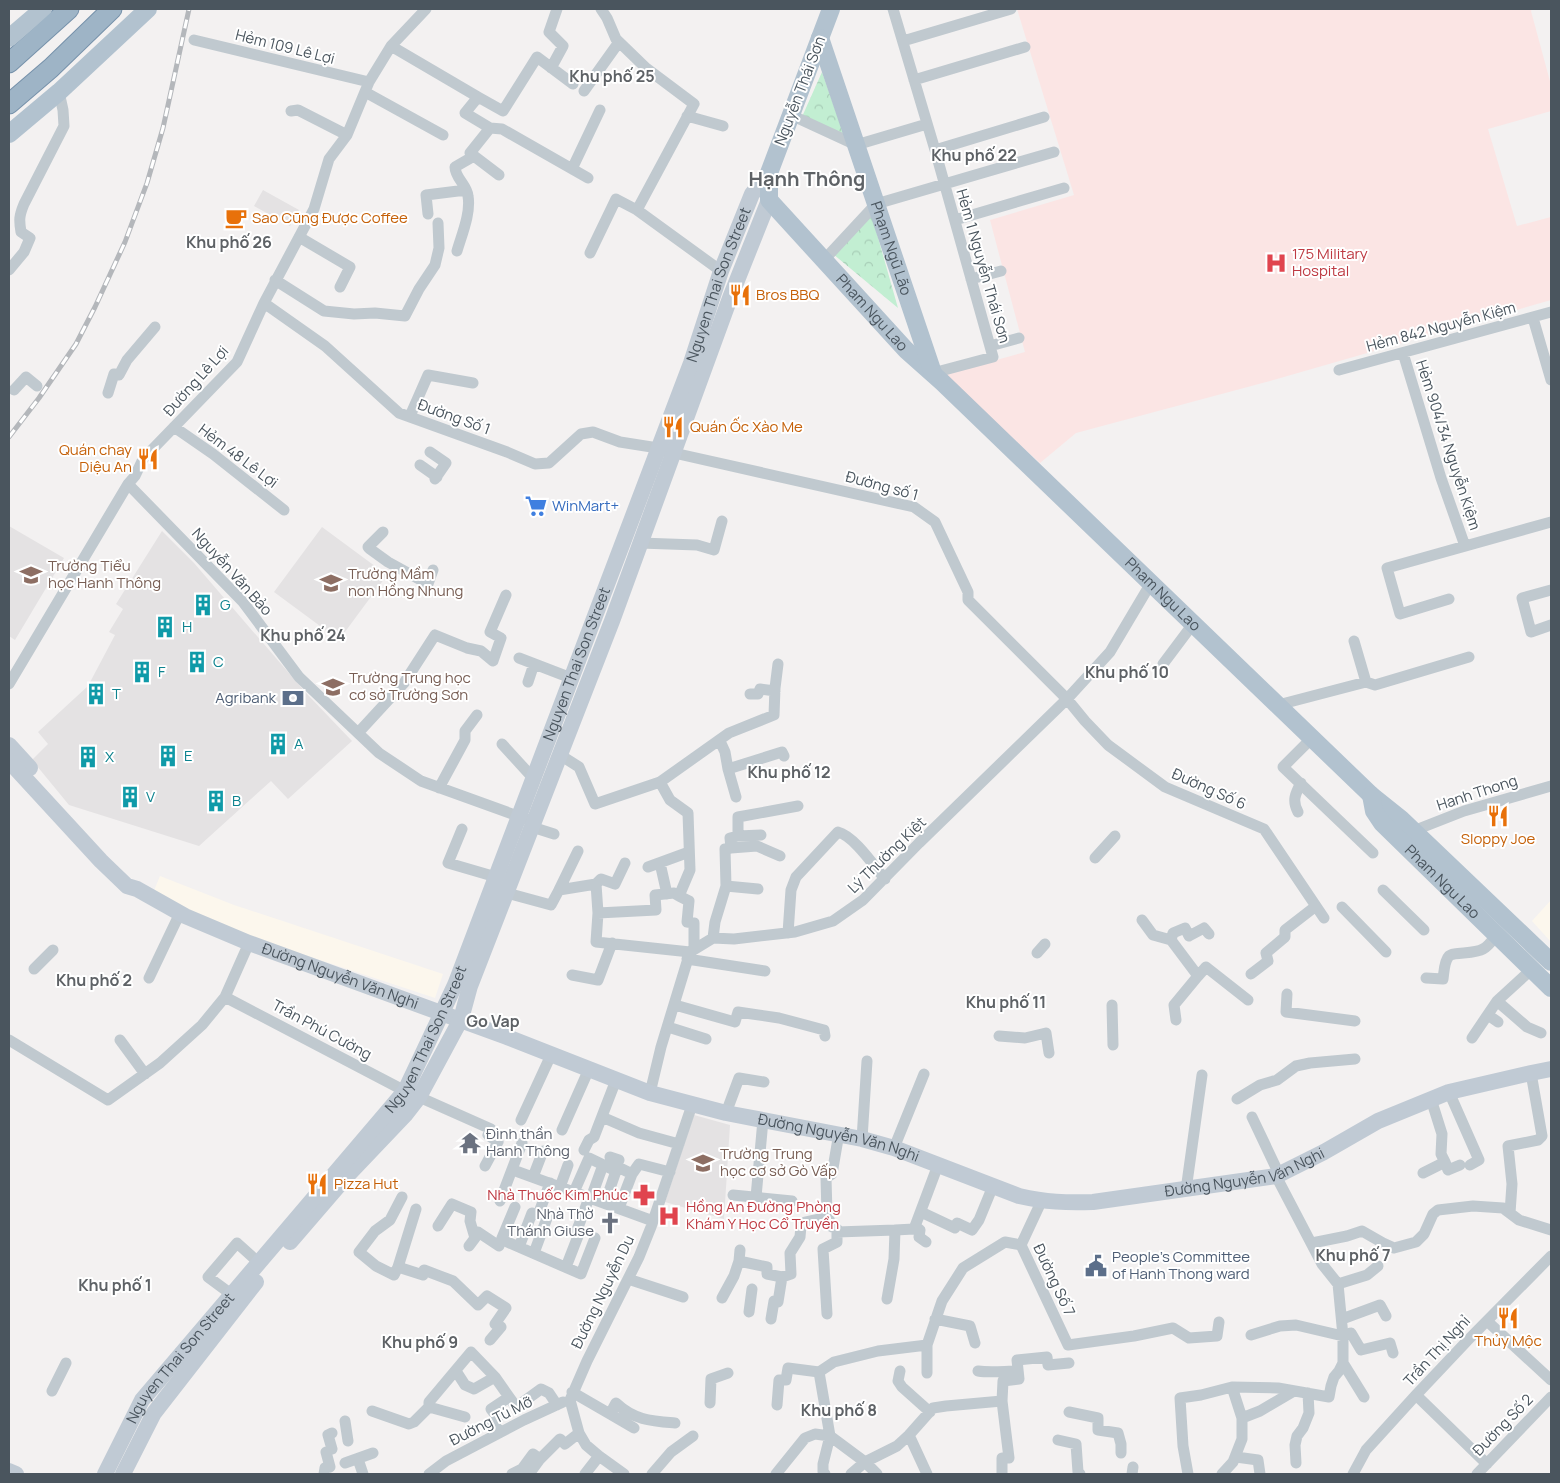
<svg xmlns="http://www.w3.org/2000/svg" width="1560" height="1483" viewBox="0 0 1560 1483" font-family="Manrope,sans-serif">
<style>
.commercial{fill:#fcf7ed}
.education{fill:#e4e2e3}
.medical{fill:#fbe5e4}
.park{fill:url(#park-crowns)}
.lines{fill:none;stroke-linecap:round;stroke-linejoin:round}
.trunk-casing{stroke:#7691aa;stroke-width:21}
.minor{stroke:#c0c9cf;stroke-width:11}
.secondary{stroke:#c0cad4;stroke-width:16}
.primary{stroke:#b2c2cf;stroke-width:18}
.trunk{stroke:#9eb4c6;stroke-width:19}
.rail-casing{stroke:#b4b7bb;stroke-width:5}
.rail{stroke:#fff;stroke-width:3;stroke-dasharray:9;stroke-linecap:butt}
.labels{text-anchor:middle;stroke-width:4;stroke-linejoin:round;paint-order:stroke}
.street-label{font-size:15px;fill:#4a555e;stroke:#fff}
.food-label{font-size:15px;fill:#c56008;stroke:#fff;text-anchor:start}
.health-label{font-size:15px;fill:#be3a42;stroke:#fff;text-anchor:start}
.shop-label{font-size:15px;fill:#366cbe;stroke:#fff;text-anchor:start}
.education-label{font-size:15px;fill:#785e54;stroke:#fff;text-anchor:start}
.culture-label{font-size:15px;fill:#0d838f;stroke:#fff;text-anchor:start}
.service-label{font-size:15px;fill:#4e5e75;stroke:#fff;text-anchor:end}
.worship-label{font-size:15px;fill:#5b616d;stroke:#fff;text-anchor:start}
.neighbourhood-label{font-size:16px;font-weight:bold;fill:#5e6266;stroke:#fff}
.district-label{font-size:20px;font-weight:bold;fill:#5e6266;stroke:#fff}
</style>
<defs>
<pattern id="park-crowns" width="20" height="18" patternUnits="userSpaceOnUse" patternTransform="scale(1.25)"><rect width="20" height="18" fill="#c2eed2"/><path d="M2 6a3 3 0 1 1 6 0M12 15a3 3 0 1 1 6 0" fill="none" stroke="#a8ceb7"/></pattern>
</defs>
<rect width="100%" height="100%" fill="#f3f1f1"/>
<path class="commercial" d="M160,876L234,905L443,974L435,998L226,929L153,893Z
M1551,900V942L1532,921Z"/>
<path class="education" d="M263,190L299,210L290,226L254,206Z
M9,526L64,558L15,640L9,636Z
M322,527L387,575L339,640L274,592Z
M162,531L194,563L307,694L352,741L288,799L271,781L199,846L69,805L32,760L48,744L38,732L88,686L115,635L109,632L123,609L116,604Z
M694,1115L730,1125L724,1219L665,1202Z"/>
<path class="medical" d="M1017,9H1532L1531,11L1551,85V111L1488,129L1517,226L1551,217V300L1270,381L1076,433L1040,463L943,375L1025,352L990,220L1074,195Z"/>
<path class="park" d="M822,72L844,135L801,119Z
M871,213L898,308L833,254Z"/>
<g class="lines">
<g class="trunk-casing">
<path id="trunk" d="M9,63L69,9
M9,104L51,68L112,9"/>
</g>
<path class="minor" d="M601,9L607,18L616,39L646,68L694,104L637,210
M893,9L935,150L993,357L933,373
M194,40L369,82
M903,41L1011,9
M391,46L478,97L465,113L490,128L470,153L474,156L455,167C455,178 467,185 468,196C471,213 462,234 457,251
M551,68L563,46L549,32L557,9
M914,80L1025,47
M584,91L619,42
M365,92L443,135
M478,97L503,111L537,57L573,84
M291,111L298,110L347,135
M791,115L856,145L927,124
M687,116L723,126
M490,128L502,129L588,178
M935,150L1044,117
M474,156L499,175
M572,169L600,110
M428,214L426,195L466,190
M955,220L1064,188
M299,237L350,267L340,287
M590,253L616,199L637,210L721,271
M824,260L876,204L1054,152
M9,270L24,252L30,238L21,232C19,220 19,216 24,204L64,126L63,110L59,92
M971,279L1001,271
M275,280L324,311L354,314L375,313L405,316L419,289L435,265L439,248L438,223
M264,303L325,346L399,413L507,452L535,464L549,463L581,434L593,432L620,442L658,448L674,453L914,507L935,522L968,592V600L1067,699L1085,721L1108,745L1165,787L1264,829L1324,918
M1533,318L1551,380
M990,346L1019,338
M1403,353L1441,478L1465,546
M1339,370L1551,312
M14,390L26,377L37,386
M108,393L114,374L119,375L127,360L155,327
M410,416L428,375L473,383
M174,427L213,454L284,510
M430,452L446,463L435,479
M420,465L437,477
M128,484L243,602L299,677L379,753L421,781L526,819
M383,532L368,547L370,549L388,562L428,584L433,570
M640,543L697,545L714,550L722,521
M1551,590L1522,598L1531,632L1551,625
M1449,599L1400,614L1387,568L1551,522
M1354,641L1366,682
M519,658L571,678
M1163,664L1193,624
M528,682L534,664
M9,684L128,484L135,476L143,459L237,362L264,303L314,209L329,159L347,135L369,82L391,46L426,9
M750,694H758L760,689L775,691
M1278,705L1366,682L1375,685L1469,657
M358,733L404,683L435,635L467,648L481,651L493,661L501,638L490,632L506,595
M1312,738L1283,767L1373,853
M720,741L725,752L728,769L736,797
M502,744L533,778
M560,755L579,767L595,804L660,782L729,733L774,715L775,688L778,664
M728,769L782,752L784,756
M660,782L670,800L688,813L690,870L679,896L689,901L687,922L694,923V949
M439,788L465,740V731L477,715
M1298,812C1292,801 1295,794 1301,783
M532,827L554,834
M462,829L448,863L496,877
M1413,831L1464,811L1551,786
M738,836L761,835
M731,848L757,846L780,856
M1095,858L1115,836
M660,863L667,894
M648,867L689,852
M596,884L601,879L615,884L625,863
M726,886L758,889
M559,890L578,851
M1383,890L1424,930
M507,893L551,905L559,890L596,884L598,913L596,942L690,952
M1342,907L1386,952
M598,913L656,910L655,895L674,893L679,896
M1142,920L1153,935L1171,940L1198,976L1174,1005L1176,1020
M788,933L791,890L796,877L838,832C854,836 874,866 885,879
M713,938L715,922L726,886L725,849L731,848L730,838L738,836V817L798,806
M1171,940L1173,933L1185,928L1189,936L1204,928L1209,934
M1037,953L1045,944
M687,959L765,971
M34,969L53,950
M1251,974L1268,961L1266,953L1285,937V930L1316,906
M572,975L598,980L612,943
M1198,976L1206,967L1248,1000
M149,978L180,913
M1426,978L1443,979C1444,973 1444,961 1449,956C1453,952 1475,954 1483,949C1489,946 1493,939 1497,934
M1287,994L1286,1012L1355,1021
M225,997L405,1091
M1497,1001L1527,1027L1541,1033
M675,1005L735,1022L738,1012L779,1018L824,1030L825,1036
M1112,1005L1113,1045
M1488,1015L1498,1022
M668,1027L706,1039
M999,1036L1025,1038L1046,1033L1049,1053
M1472,1038L1497,1001L1532,969
M9,1040L108,1100L160,1063L202,1025L225,997L249,943
M120,1040L145,1074
M1449,1092L1479,1160L1470,1165
M650,1093L661,1047L690,952L713,938L734,939L795,932L833,921L863,900L919,843L1067,699L1110,652L1151,583
M419,1097L491,1129L488,1135L498,1142L485,1166
M1237,1099L1260,1085L1277,1080L1296,1066L1310,1063L1355,1059
M726,1113L739,1078L764,1082
M602,1117L639,1133L679,1144
M1252,1117L1279,1174
M521,1120L551,1055
M562,1130L589,1069
M862,1139L867,1061
M894,1148L924,1074
M584,1150L589,1140L594,1137L616,1080
M610,1157L619,1160L615,1170
M1445,1162L1448,1170L1460,1165
M513,1170L653,1221
M1423,1173L1445,1162L1441,1154L1442,1134L1431,1099
M533,1177L543,1151
M560,1187L568,1165
M1186,1190L1202,1075
M574,1192L589,1158L616,1171L620,1168L632,1174L639,1164L670,1172
M733,1195L792,1201
M402,1197L390,1220L375,1231L359,1252L376,1266L394,1275L398,1267L423,1275
M756,1197L763,1120
M591,1198L603,1165
M1042,1200L1021,1245L1068,1345L1134,1336L1173,1328L1189,1338L1217,1336L1219,1322
M500,1201L522,1143
M605,1203L616,1171
M515,1207L502,1238L505,1241L581,1274L595,1238
M619,1208L632,1174
M921,1212L955,1228L957,1223L972,1230L979,1220L993,1186
M1510,1213L1512,1184L1508,1146L1538,1140L1542,1136L1531,1073
M538,1215L550,1183
M438,1226L452,1204L471,1212L470,1221L475,1238L469,1246
M915,1226L920,1230L919,1237L926,1242
M577,1230L589,1198
M837,1232L895,1230
M475,1238L478,1232L499,1246
M1312,1243L1347,1236L1362,1231L1383,1243L1394,1248L1416,1242L1424,1234L1433,1214L1438,1210L1473,1206L1503,1208L1519,1220L1551,1230
M519,1247L532,1213
M740,1250L739,1261L767,1267V1274L782,1277
M534,1253L547,1218
M398,1267L416,1209
M566,1267L580,1231
M424,1270L453,1281L478,1305L487,1296L506,1308L495,1324L501,1327L490,1340
M628,1279L683,1297
M1338,1284L1367,1275L1378,1266
M231,1294L208,1277L237,1243L258,1262
M722,1298L734,1276L739,1261
M887,1299L894,1259L895,1230L914,1229L938,1165
M749,1312L752,1289
M827,1314L823,1249L837,1242V1229L832,1227L827,1214L826,1178L832,1174L839,1133
M771,1319L774,1301L778,1302L782,1277L791,1274L790,1253L800,1237L801,1226L805,1222L828,1217
M935,1319L970,1326L975,1343
M1342,1319L1380,1305L1386,1316
M1487,1321L1551,1380
M1251,1335L1280,1326L1296,1325L1343,1336L1351,1333L1361,1350L1390,1343L1393,1353
M927,1345V1373
M1343,1363L1364,1397
M456,1371L465,1385L474,1389L495,1377
M900,1371L898,1381L902,1387L930,1412
M978,1371C991,1373 1005,1371 1018,1371
M819,1372L834,1362L878,1351L927,1345L942,1301L963,1268L1005,1242L1021,1245
M52,1391L66,1363
M572,1392L610,1414L616,1403C634,1420 651,1421 675,1423
M1416,1395L1487,1464
M1002,1401L1009,1458H1002V1474
M710,1403L711,1379L728,1373
M777,1405L779,1380H786L788,1368L819,1372L830,1436L823,1464V1472L825,1474
M429,1407L465,1417
M372,1411L409,1424L414,1422L429,1407V1402L471,1352L495,1377L514,1404L519,1405L541,1389L549,1393L557,1405
M1069,1412L1098,1418V1430L1118,1433L1121,1444V1453
M610,1414L634,1428
M1242,1418L1260,1411L1294,1391
M345,1421L348,1441
M500,1432L492,1422L498,1418L491,1409L509,1397
M332,1433L328,1435L332,1449
M909,1435L927,1474
M1058,1440L1076,1444L1078,1472L1080,1474
M1236,1457L1258,1460L1260,1474
M358,1459L363,1474
M345,1463L373,1453
M1296,1463L1295,1445L1297,1436L1303,1428L1309,1413L1308,1393
M324,1474L325,1468L330,1467L326,1452
M429,1474L446,1461L524,1420L563,1402
M512,1474L522,1469L533,1454L540,1459L560,1439L565,1444L579,1433
M529,1474L540,1459
M585,1474L599,1456
M624,1474L599,1456L586,1445L579,1433L570,1400L587,1361L639,1257L651,1227L692,1105
M652,1474L671,1452L693,1436
M776,1474L805,1438L815,1434L830,1436L865,1462L877,1474
M851,1474L865,1462L897,1446L909,1435L933,1408L946,1406L1002,1401L1003,1381L1019,1379L1017,1360L1047,1357L1048,1365L1069,1363
M1132,1474L1133,1467
M1188,1474L1183,1446L1180,1398L1201,1395L1232,1387L1278,1388L1329,1397L1331,1386L1334,1377L1339,1371L1343,1363V1336L1338,1284L1322,1264L1276,1176
M1222,1474L1233,1462L1242,1439V1418L1232,1387
M1353,1474L1366,1450L1416,1395L1467,1341L1551,1256
M1477,1474L1551,1397"/>
<g class="secondary">
<path d="M9,745L30,768"/>
<path id="s1" d="M9,761L101,861L127,886L137,889L185,916L249,943L507,1037L650,1093L726,1113L862,1139L894,1148L1019,1196C1046,1202 1066,1203 1093,1202L1276,1176L1324,1152L1378,1121L1449,1092L1531,1073L1551,1069"/>
<path d="M290,1242L346,1177L405,1115L419,1097L461,1019L470,986L612,621L730,298L769,200"/>
<path d="M9,1471L16,1474"/>
<path id="s2" d="M105,1474L142,1400L405,1091L455,985L691,363L721,271L752,194L769,173"/>
<path d="M123,1474L154,1413L256,1282"/>
</g>
<g class="primary">
<path id="s3" d="M831,9L769,173V200L906,350L942,382L1371,795L1401,819L1551,962"/>
<path d="M9,38L43,9"/>
<path id="s4" d="M820,38L933,373"/>
<path d="M9,134L59,92L148,9"/>
<path id="s5" d="M1371,795L1374,811L1382,823L1551,988"/>
</g>
<use href="#trunk" class="trunk"/>
<g class="rail-casing">
<path id="rail" d="M9,437L39,398L76,344L95,307L125,242L147,183L163,128L189,9"/>
</g>
<use href="#rail" class="rail"/>
</g>
<defs>
<g id="cafe-bare" transform="scale(1.725)"><path d="M-5.5-4.5H6V0H3Q3 3.5 0 3.5H-2.5Q-5.5 3.5-5.5 0ZM3-3.2v2h1.7v-2ZM-6 4.5H4V6H-6Z" fill="#e8710a" stroke="#fff" stroke-width="2.5" paint-order="stroke"/></g>
<g id="hospital-bare" transform="scale(1.725)"><path d="M-5-5h3v3.5h4V-5h3V5h-3V1.5h-4V5h-3Z" fill="#e0444e" stroke="#fff" stroke-width="2.5" paint-order="stroke"/></g>
<g id="restaurant-bare" transform="scale(1.725)"><path d="M-5-6h1v4h1v-4h1v4h1v-4h1v5L-1.5 .5V6h-2V.5L-5-1ZM5-6V6H3V1.5H1.5Q1.5-4 5-6Z" fill="#e8710a" stroke="#fff" stroke-width="2.5" paint-order="stroke"/></g>
<g id="supermarket-bare" transform="scale(1.725)"><path d="M-6-5.5h2.5l.6 2H6L4.5 2H-2.5L-4.4-4H-6ZM-1.5 3.2a1.3 1.3 0 1 0 .1 0ZM3 3.2a1.3 1.3 0 1 0 .1 0Z" fill="#3f7fe0" stroke="#fff" stroke-width="2.5" paint-order="stroke"/></g>
<g id="school-bare" transform="scale(1.725)"><path d="M0-5L7-2L0 1L-7-2ZM-4 1L0 2.5L4 1V4Q0 6-4 4Z" fill="#8d6e63" stroke="#fff" stroke-width="2.5" paint-order="stroke"/></g>
<g id="building-bare" transform="scale(1.725)"><path d="M-4-6H4V6H1V3H-1V6H-4ZM-2.5-4.3h1.7v1.8h-1.7ZM.8-4.3h1.7v1.8H.8ZM-2.5-1h1.7V.8h-1.7ZM.8-1h1.7V.8H.8Z" fill="#0f9aa8" stroke="#fff" stroke-width="2.5" paint-order="stroke"/></g>
<g id="bank-bare" transform="scale(1.725)"><path d="M-6-4H6V4H-6ZM0-2.3a2.3 2.3 0 1 0 0 4.6a2.3 2.3 0 1 0 0-4.6Z" fill="#5c6f8a" stroke="#fff" stroke-width="2.5" paint-order="stroke"/></g>
<g id="temple-bare" transform="scale(1.725)"><path d="M0-6L5-2H3V0L6.5 2.5H4V6H1.5V3h-3V6H-4V2.5H-6.5L-3 0V-2H-5Z" fill="#6b7280" stroke="#fff" stroke-width="2.5" paint-order="stroke"/></g>
<g id="pharmacy-bare" transform="scale(1.725)"><path d="M-2-6h4v4h4v4h-4v4h-4v-4h-4v-4h4Z" fill="#e0444e" stroke="#fff" stroke-width="2.5" paint-order="stroke"/></g>
<g id="church-bare" transform="scale(1.725)"><path d="M-1.2-6h2.4v3.5h3.3v2.4h-3.3V6h-2.4V-.1h-3.3v-2.4h3.3Z" fill="#6b7280" stroke="#fff" stroke-width="2.5" paint-order="stroke"/></g>
<g id="civic-bare" transform="scale(1.725)"><path d="M-.6-6.5H3V-4.5H.6V-3L4-1V1h2V6H-6V1h2V-1L-.6-3ZM-1.2 2.5V6h2.4V2.5Z" fill="#5c6f8a" stroke="#fff" stroke-width="2.5" paint-order="stroke"/></g>
</defs>
<g fill-rule="evenodd">
<use href="#cafe-bare" x="236" y="218"/>
<use href="#hospital-bare" x="1276" y="263"/>
<use href="#restaurant-bare" x="740" y="295"/>
<use href="#restaurant-bare" x="673" y="427"/>
<use href="#restaurant-bare" x="148" y="459"/>
<use href="#supermarket-bare" x="536" y="506"/>
<use href="#school-bare" x="31" y="575"/>
<use href="#school-bare" x="331" y="583"/>
<use href="#building-bare" x="203" y="605"/>
<use href="#building-bare" x="165" y="627"/>
<use href="#building-bare" x="197" y="662"/>
<use href="#building-bare" x="142" y="672"/>
<use href="#school-bare" x="333" y="687"/>
<use href="#building-bare" x="96" y="694"/>
<use href="#bank-bare" x="293" y="698"/>
<use href="#building-bare" x="278" y="744"/>
<use href="#building-bare" x="168" y="756"/>
<use href="#building-bare" x="88" y="757"/>
<use href="#building-bare" x="130" y="797"/>
<use href="#building-bare" x="216" y="801"/>
<use href="#restaurant-bare" x="1498" y="816"/>
<use href="#temple-bare" x="470" y="1143"/>
<use href="#school-bare" x="703" y="1163"/>
<use href="#restaurant-bare" x="317" y="1184"/>
<use href="#pharmacy-bare" x="644" y="1195"/>
<use href="#hospital-bare" x="669" y="1216"/>
<use href="#church-bare" x="610" y="1223"/>
<use href="#civic-bare" x="1096" y="1266"/>
<use href="#restaurant-bare" x="1508" y="1318"/>
</g>
<g class="labels">
<g class="street-label">
<text transform="translate(285 47) rotate(14)" y="5">Hẻm 109 Lê Lợi</text>
<text transform="translate(800 91) rotate(-69)" y="5">Nguyễn Thái Sơn</text>
<text dy="5" stroke="none"><textPath href="#s4" startOffset="222">Phạm Ngũ Lão</textPath></text>
<text transform="translate(983 266) rotate(74)" y="5">Hẻm 1 Nguyễn Thái Sơn</text>
<text dy="5" stroke="none"><textPath href="#s2" startOffset="1354">Nguyen Thai Son Street</textPath></text>
<text dy="5" stroke="none"><textPath href="#s3" startOffset="355">Pham Ngu Lao</textPath></text>
<text transform="translate(1441 327) rotate(-15)" y="5">Hẻm 842 Nguyễn Kiệm</text>
<text transform="translate(196 381) rotate(-48)" y="5">Đường Lê Lợi</text>
<text transform="translate(454 417) rotate(20)" y="5">Đường Số 1</text>
<text transform="translate(1448 445) rotate(72)" y="5">Hẻm 904/34 Nguyễn Kiệm</text>
<text transform="translate(238 456) rotate(37)" y="5">Hẻm 48 Lê Lợi</text>
<text transform="translate(882 486) rotate(15)" y="5">Đường số 1</text>
<text transform="translate(232 572) rotate(48)" y="5">Nguyễn Văn Bảo</text>
<text dy="5" stroke="none"><textPath href="#s3" startOffset="760">Pham Ngu Lao</textPath></text>
<text dy="5" stroke="none"><textPath href="#s2" startOffset="949">Nguyen Thai Son Street</textPath></text>
<text transform="translate(1209 789) rotate(24)" y="5">Đường Số 6</text>
<text transform="translate(1477 793) rotate(-18)" y="5">Hanh Thong</text>
<text transform="translate(887 855) rotate(-44)" y="5">Lý Thường Kiệt</text>
<text dy="5" stroke="none"><textPath href="#s5" startOffset="115">Pham Ngu Lao</textPath></text>
<text dy="5" stroke="none"><textPath href="#s1" startOffset="404">Đường Nguyễn Văn Nghi</textPath></text>
<text transform="translate(322 1030) rotate(28)" y="5">Trần Phú Cường</text>
<text dy="5" stroke="none"><textPath href="#s2" startOffset="544">Nguyen Thai Son Street</textPath></text>
<text dy="5" stroke="none"><textPath href="#s1" startOffset="929">Đường Nguyễn Văn Nghi</textPath></text>
<text dy="5" stroke="none"><textPath href="#s1" startOffset="1349">Đường Nguyễn Văn Nghi</textPath></text>
<text transform="translate(1054 1280) rotate(65)" y="5">Đường Số 7</text>
<text transform="translate(603 1292) rotate(-64)" y="5">Đường Nguyễn Du</text>
<text transform="translate(1437 1351) rotate(-47)" y="5">Trần Thị Nghỉ</text>
<text dy="5" stroke="none"><textPath href="#s2" startOffset="139">Nguyen Thai Son Street</textPath></text>
<text transform="translate(491 1421) rotate(-27)" y="5">Đường Tú Mỡ</text>
<text transform="translate(1503 1425) rotate(-46)" y="5">Đường Số 2</text>
</g>
<g class="food-label">
<text x="252" y="223">Sao Cũng Được Coffee</text>
<text x="756" y="300">Bros BBQ</text>
<text x="690" y="432">Quán Ốc Xào Me</text>
<text x="132" y="455" text-anchor="end">Quán chay<tspan x="132" dy="17">Diệu An</tspan></text>
<text x="1498" y="844" text-anchor="middle">Sloppy Joe</text>
<text x="334" y="1189">Pizza Hut</text>
<text x="1508" y="1346" text-anchor="middle">Thủy Mộc</text>
</g>
<g class="health-label">
<text x="1292" y="259">175 Military<tspan x="1292" dy="17">Hospital</tspan></text>
<text x="628" y="1200" text-anchor="end">Nhà Thuốc Kim Phúc</text>
<text x="686" y="1212">Hồng An Đường Phòng<tspan x="686" dy="17">Khám Y Học Cổ Truyền</tspan></text>
</g>
<g class="shop-label">
<text x="552" y="511">WinMart+</text>
</g>
<g class="education-label">
<text x="48" y="571">Trường Tiểu<tspan x="48" dy="17">học Hanh Thông</tspan></text>
<text x="348" y="579">Trường Mầm<tspan x="348" dy="17">non Hồng Nhung</tspan></text>
<text x="349" y="683">Trường Trung học<tspan x="349" dy="17">cơ sở Trường Sơn</tspan></text>
<text x="720" y="1159">Trường Trung<tspan x="720" dy="17">học cơ sở Gò Vấp</tspan></text>
</g>
<g class="culture-label">
<text x="220" y="610">G</text>
<text x="182" y="632">H</text>
<text x="213" y="667">C</text>
<text x="158" y="677">F</text>
<text x="112" y="699">T</text>
<text x="294" y="749">A</text>
<text x="184" y="761">E</text>
<text x="105" y="762">X</text>
<text x="146" y="802">V</text>
<text x="232" y="806">B</text>
</g>
<g class="service-label">
<text x="276" y="703">Agribank</text>
<text x="1112" y="1262" text-anchor="start">People's Committee<tspan x="1112" dy="17">of Hanh Thong ward</tspan></text>
</g>
<g class="worship-label">
<text x="486" y="1139">Đình thần<tspan x="486" dy="17">Hanh Thông</tspan></text>
<text x="594" y="1219" text-anchor="end">Nhà Thờ<tspan x="594" dy="17">Thánh Giuse</tspan></text>
</g>
<g class="neighbourhood-label">
<text x="612" y="82">Khu phố 25</text>
<text x="974" y="161">Khu phố 22</text>
<text x="229" y="248">Khu phố 26</text>
<text x="303" y="641">Khu phố 24</text>
<text x="1127" y="678">Khu phố 10</text>
<text x="789" y="778">Khu phố 12</text>
<text x="94" y="986">Khu phố 2</text>
<text x="1006" y="1008">Khu phố 11</text>
<text x="493" y="1027">Go Vap</text>
<text x="1353" y="1261">Khu phố 7</text>
<text x="115" y="1291">Khu phố 1</text>
<text x="420" y="1348">Khu phố 9</text>
<text x="839" y="1416">Khu phố 8</text>
</g>
<g class="district-label">
<text x="807" y="186">Hạnh Thông</text>
</g>
</g>
<rect width="1560" height="1483" fill="none" stroke="#4a555e" stroke-width="20"/>
</svg>
